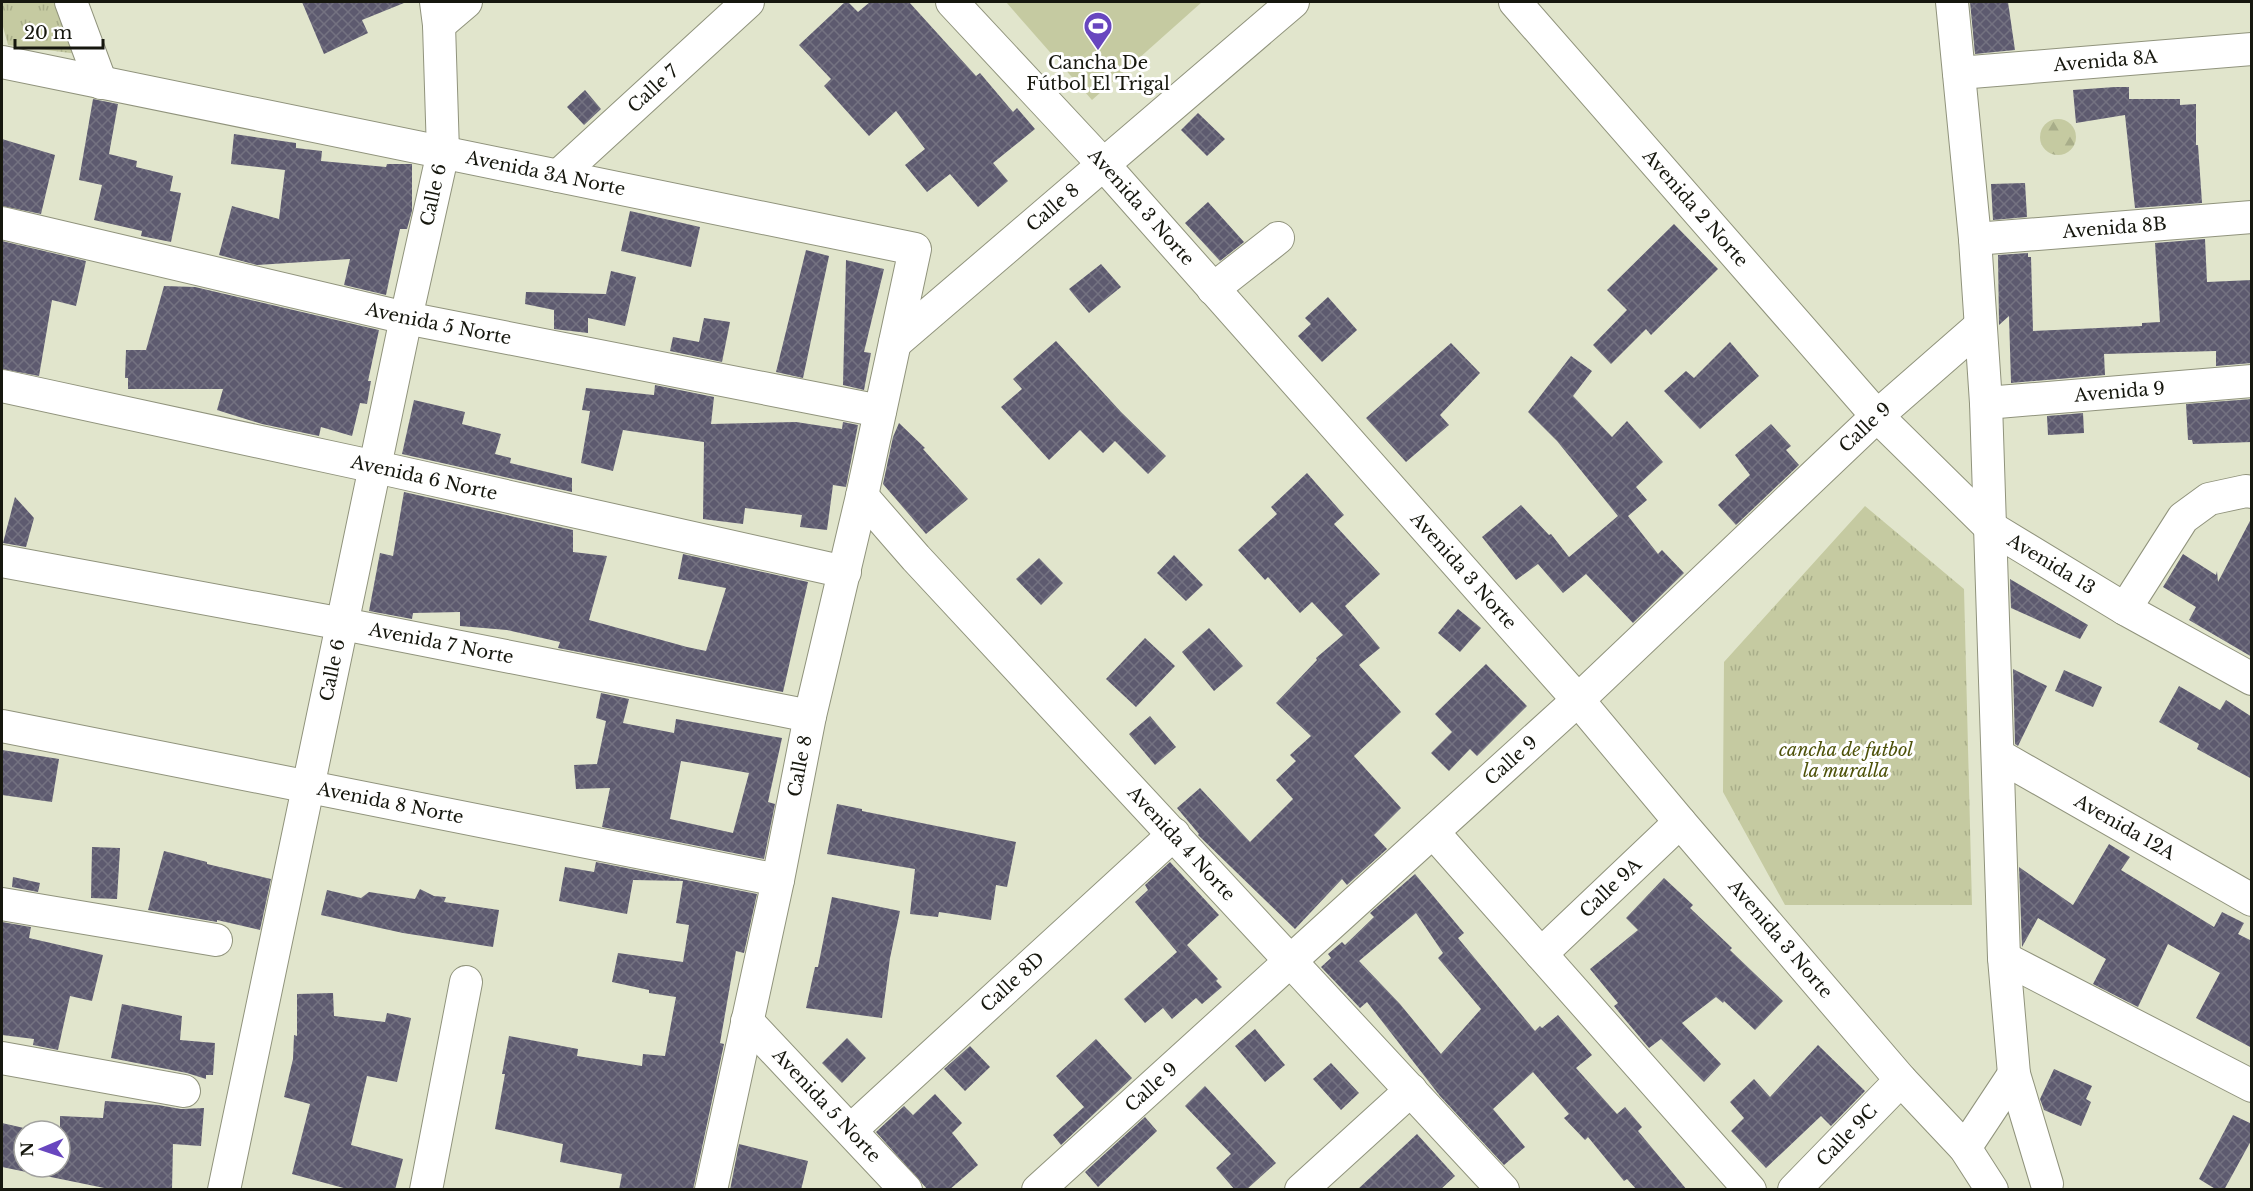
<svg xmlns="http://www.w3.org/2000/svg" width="2253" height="1191" viewBox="0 0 2253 1191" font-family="'Libre Baskerville',serif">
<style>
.green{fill:#c5caa1}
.forest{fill:url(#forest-firs)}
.park{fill:url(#park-tufts)}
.building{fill:url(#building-cross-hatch);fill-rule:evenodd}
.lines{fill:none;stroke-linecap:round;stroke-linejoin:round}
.street-casing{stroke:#90937c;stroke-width:34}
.street{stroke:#fff;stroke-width:32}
.labels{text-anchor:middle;stroke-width:6;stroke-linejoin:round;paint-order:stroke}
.street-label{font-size:18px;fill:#16170e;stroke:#fff}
.poi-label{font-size:18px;fill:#16170e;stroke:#fff}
.park-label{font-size:18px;font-style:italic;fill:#4e520a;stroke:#fff}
</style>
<defs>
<pattern id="forest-firs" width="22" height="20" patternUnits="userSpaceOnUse" patternTransform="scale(1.5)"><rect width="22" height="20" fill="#c5caa1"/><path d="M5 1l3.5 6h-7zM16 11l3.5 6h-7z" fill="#a8ad89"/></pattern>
<pattern id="park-tufts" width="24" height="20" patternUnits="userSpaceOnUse" patternTransform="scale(1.5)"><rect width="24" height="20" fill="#c5caa1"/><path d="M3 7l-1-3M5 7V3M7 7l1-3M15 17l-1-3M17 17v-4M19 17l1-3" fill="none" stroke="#a8ad89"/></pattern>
<pattern id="building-cross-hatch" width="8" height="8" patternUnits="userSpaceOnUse" patternTransform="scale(1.5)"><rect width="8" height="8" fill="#5d5a6f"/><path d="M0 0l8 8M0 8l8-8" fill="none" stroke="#747281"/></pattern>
</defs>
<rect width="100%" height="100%" fill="#e1e5cc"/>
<path class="green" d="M1006,2H1202L1092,100Z"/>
<path class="forest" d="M2040 137a18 18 0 1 1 36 0a18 18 0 1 1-36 0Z"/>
<path class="park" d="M2,2H58L78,54L8,45L2,23Z
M1865,506L1964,589L1972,905H1785L1723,792L1724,662Z"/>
<path class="building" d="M302,2H404V3L362,20L368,33L324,54Z
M845,2H848L858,12L870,2H909L976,76L980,73L1013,112L1017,108L1035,129L993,163L1008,181L978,207L950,174L927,192L905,165L925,149L896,111L869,136L824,86L831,79L799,45Z
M1970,2H2008L2015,50L1975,54Z
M2115,87H2129V99H2180V105L2196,104V145H2198L2202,203L2135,208L2125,115L2076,123L2073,90Z
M585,90L601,109L584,125L567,107Z
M93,99L118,104L109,154L137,161L136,167L173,176L170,191L181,193L171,242L141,236L142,231L94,220L102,185L79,180Z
M1198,113L1225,139L1207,156L1181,130Z
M234,134L296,143V148L322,151L321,161L386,167L387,164H412V211L407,229H400L386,295L344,285L350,259L257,265L219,255L232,206L279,219L285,170L231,164Z
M2,139L55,155L41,214L2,206Z
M2025,183L2027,217L1993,220L1991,184Z
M1208,202L1244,242L1220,261L1185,223Z
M630,211L700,227L691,267L621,251Z
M1674,224L1718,269L1651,335L1646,329L1611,364L1593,345L1627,310L1607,290Z
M2205,239L2207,282L2252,280V363L2216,366V351L2104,354L2105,375L2011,383L2009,316L1999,325L1998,255L2028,253V257H2031L2033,331L2142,326V323L2160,322L2155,243Z
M2,241L86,261L76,306L52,300L39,376L2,369Z
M806,250L829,256L803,378L776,372Z
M846,260L884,269L864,352L871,353L864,390L843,385Z
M1101,264L1121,287L1089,313L1069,289Z
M611,271L636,277L625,326L588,318V333L554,329V310L525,304L526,292L606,294Z
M164,286L195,287L379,330L368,381H371L367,404L360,403L352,436L321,427L319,436L262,424L217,410L223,389H128V378H125L126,350H146Z
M1328,297L1357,330L1322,362L1298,336L1311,324L1305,318Z
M704,318L730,322L722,362L670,351L673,337L699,342Z
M1056,341L1121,412L1166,456L1148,474L1115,441L1103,453L1080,430L1049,460L1001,407L1022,389L1013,379Z
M1730,342L1759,376L1700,429L1664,391L1686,371L1694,378Z
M1451,343L1480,373L1440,415L1449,425L1406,462L1366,418Z
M1571,356L1592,371L1573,396L1612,437L1627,421L1663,462L1636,487L1647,500L1628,516L1658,554L1662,550L1684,573L1633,623L1586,574L1563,593L1538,564L1516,580L1482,537L1521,505L1549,535L1551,534L1569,557L1618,516L1557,441L1528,412Z
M655,385L714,397L711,424L796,422L842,429L843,422L858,425L846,487L833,485L827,530L800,527L802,515L745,508L743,524L703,519L704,442L623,430L613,471L581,463L590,411L582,410L586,388L654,395Z
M2252,399V442L2193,444L2192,440H2188L2186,404Z
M414,400L465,412L462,424L501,434L495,454L511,458L510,463L572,478V492L402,454Z
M2083,413L2084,433L2048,435L2047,416Z
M899,423L925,448L923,449L968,499L926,534L883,484L893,437Z
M1771,424L1791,446L1786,450L1799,465L1736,525L1718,505L1750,475L1735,455Z
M1307,473L1344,515L1334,524L1380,574L1345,606L1380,648L1359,665L1401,712L1354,756L1401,808L1374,835L1387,849L1347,885L1342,879L1295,929L1198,835L1199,834L1177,808L1200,788L1250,842L1293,799L1276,780L1296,761L1290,755L1311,736L1276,703L1317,660L1316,658L1343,635L1312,602L1300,613L1268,577L1265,580L1238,550L1277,514L1271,507Z
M404,492L573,530V552L607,556L589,620L687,647L706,651L726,588L678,579L683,554L808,582L783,692L558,648L560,642L507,630L460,626V612L413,613L412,619L369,611L380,553L393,556Z
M15,497L34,518L26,547L3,543Z
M2252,517V657L2189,620L2196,607L2163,587L2183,554L2216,575L2217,571L2218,582Z
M1174,555L1203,585L1186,601L1157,573Z
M1039,558L1063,583L1041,605L1016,579Z
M2010,579L2088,625L2080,639L2011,608Z
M1458,609L1481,628L1460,652L1438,633Z
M1209,628L1243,666L1214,691L1182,652Z
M1145,638L1175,666L1136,707L1106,679Z
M1486,664L1527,706L1477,756L1470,749L1449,771L1431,753L1452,732L1435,714Z
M2013,669L2047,686L2018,746L2015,744Z
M2064,670L2102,687L2093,707L2055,691Z
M2179,686L2220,710L2226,700L2252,717V779L2197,749L2199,744L2159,722Z
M601,693L629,699L623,723L674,733L676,719L782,738L768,802L775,804L764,859L602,827L610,788L576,789L574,765L597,764L606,721L596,718ZM681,761L749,773L733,833L670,819Z
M1150,716L1176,747L1155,765L1129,734Z
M2,750L59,759L52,802L2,795Z
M837,804L862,809V811L1016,842L1007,887L996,885L991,920L939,912L938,917L910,914L915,869L827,854Z
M2109,844L2130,857L2121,870L2214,927L2222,912L2244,923L2238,934L2252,941V1048L2196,1018L2220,973L2168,944L2138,1007L2093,984L2106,959L2038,918L2022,947L2019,867L2073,905Z
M92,847L120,848L117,899L91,898Z
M164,851L207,862V864L271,879L260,930L217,920V922L148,910Z
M596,862L757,894L744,953L736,951L720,1043L724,1044L693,1190H619L622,1174L560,1162L563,1144L495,1129L505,1074H502L509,1036L578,1049L577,1056L642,1066L643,1054L665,1056L676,997L649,993V990L612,982L618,953L683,962L689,925L676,923L683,881L633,880L627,914L559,901L565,867L594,872Z
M1170,862L1219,915L1187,945L1218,979L1216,981L1222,987L1202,1004L1196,998L1172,1019L1163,1008L1145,1023L1124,999L1177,952L1135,902L1148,890L1145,885Z
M1415,874L1464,933L1458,938L1535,1031L1540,1026L1542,1028L1558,1015L1592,1055L1576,1068L1617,1114L1625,1107L1642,1127L1638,1131L1687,1190H1637L1627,1179L1624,1181L1588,1137L1585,1140L1564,1118L1569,1114L1533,1072L1493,1109L1525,1147L1504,1165L1440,1096L1367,1002L1360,1008L1321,967L1331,958L1328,954L1342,942L1345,945L1374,917L1370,913ZM1416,913L1443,953L1438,958L1481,1009L1441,1054L1400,1004L1359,961Z
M13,877L40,883L38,892L12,887Z
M1664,878L1693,905L1690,908L1732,948L1730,950L1783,1001L1755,1030L1724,1001L1723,1003L1716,997L1682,1023L1721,1064L1704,1082L1661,1039L1649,1048L1622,1016L1614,1006L1618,1003L1590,969L1638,930L1626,918Z
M420,889L434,896L446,897L444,902L499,910L493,947L403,933L321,915L327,890L361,898L369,892L415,899Z
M832,897L900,911L890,958L882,1018L806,1008L815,967H818Z
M2,922L31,927L29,938L103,955L92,1001L70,996L58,1050L33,1045L34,1039L2,1035Z
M333,993L334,1016L385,1022L387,1013L411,1018L397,1082L367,1076L351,1145L403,1159L395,1190H351L292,1174L310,1104L284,1097L293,1059L294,1035L297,1036V994Z
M122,1004L182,1016L180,1040L215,1043L213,1075H206V1079L187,1073L111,1058Z
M1255,1029L1285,1065L1265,1082L1235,1046Z
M847,1038L866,1058L842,1083L822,1063Z
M1096,1039L1132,1078L1061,1145L1053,1135L1084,1107L1056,1076Z
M1818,1045L1865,1091L1831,1126L1821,1116L1766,1168L1731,1131L1744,1118L1730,1102L1754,1079L1770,1097Z
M970,1046L990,1067L965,1091L944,1069Z
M1331,1063L1359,1093L1341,1110L1313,1079Z
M2054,1069L2092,1086L2086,1099L2091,1102L2081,1126L2044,1110L2040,1099Z
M1205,1086L1276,1163L1246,1190H1235L1216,1168L1231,1154L1185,1106Z
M935,1094L962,1123L952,1133L978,1165L949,1190H928L876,1132L904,1106L913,1115Z
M105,1101L158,1105L181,1109L204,1108L201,1146L173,1144L172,1190H114L2,1167V1123L37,1131H24V1167H60V1116L103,1118Z
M2233,1115L2252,1124V1139L2224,1190H2217L2199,1179Z
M1145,1117L1157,1131L1098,1187L1085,1172Z
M1417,1134L1455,1176L1440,1190H1357Z
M739,1144L808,1161L801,1190H730Z"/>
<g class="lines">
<g class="street-casing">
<g id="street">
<path d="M71,2L101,83"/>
<path id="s1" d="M952,2L1103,164L1578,700L1680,822L1901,1080L1965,1148L1992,1190"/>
<path id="s2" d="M1515,2L1877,416L1990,527L2125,609L2252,679"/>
<path d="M1952,2L1975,239L1986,403L2004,958L2014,1074L2047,1184"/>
<path d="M439,25L466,2"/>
<path id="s3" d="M2,62L915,249L862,496L810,716L778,880L711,1190"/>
<path id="s4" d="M1959,73L2252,49"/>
<path id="s5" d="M558,176L748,2"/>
<path id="s6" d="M2,223L406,318L880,411"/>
<path id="s7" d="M1975,239L2252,217"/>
<path d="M1213,289L1278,238"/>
<path id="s8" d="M895,343L1293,2"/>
<path id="s9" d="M2,386L376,467L845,572"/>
<path id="s10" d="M1986,403L2252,381"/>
<path id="s11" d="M862,496L916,558L1503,1190"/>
<path id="s12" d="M2,561L343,624L810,716"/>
<path d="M2125,609L2183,518L2209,499L2246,491L2252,492"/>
<path id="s13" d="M2,726L778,880"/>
<path id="s14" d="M1998,755L2252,900"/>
<path d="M1433,832L1750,1190"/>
<path d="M2,904L216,940"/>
<path id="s15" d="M1541,954L1680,822"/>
<path d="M2004,958L2252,1086"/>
<path id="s16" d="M747,1021L906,1190"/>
<path d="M2,1058L184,1091"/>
<path id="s17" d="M851,1130L1174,834"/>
<path d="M1965,1148L2014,1074"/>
<path id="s18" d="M224,1190L406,318L443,152L439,25L436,2"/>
<path d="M426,1190L466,982"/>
<path id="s19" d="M1038,1190L1578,700L1877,416L1980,326"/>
<path d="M1301,1190L1411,1090"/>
<path id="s20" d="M1794,1190L1901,1080"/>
</g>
</g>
<use href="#street" class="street"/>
</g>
<defs>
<g id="stadium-pin" transform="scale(1.5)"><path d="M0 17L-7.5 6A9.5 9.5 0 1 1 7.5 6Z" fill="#6846bf" stroke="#fff"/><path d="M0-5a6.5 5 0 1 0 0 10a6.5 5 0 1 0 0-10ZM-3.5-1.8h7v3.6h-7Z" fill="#fff"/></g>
</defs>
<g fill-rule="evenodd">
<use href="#stadium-pin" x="1098" y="26"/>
</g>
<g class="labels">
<g class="street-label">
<text dy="6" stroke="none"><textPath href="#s4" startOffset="147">Avenida 8A</textPath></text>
<text dy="6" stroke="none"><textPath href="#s5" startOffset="129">Calle 7</textPath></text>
<text dy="6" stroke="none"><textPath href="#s3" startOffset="555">Avenida 3A Norte</textPath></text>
<text dy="6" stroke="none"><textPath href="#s18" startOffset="1017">Calle 6</textPath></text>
<text dy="6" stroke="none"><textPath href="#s8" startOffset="208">Calle 8</textPath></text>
<text dy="6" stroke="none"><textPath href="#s1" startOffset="279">Avenida 3 Norte</textPath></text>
<text dy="6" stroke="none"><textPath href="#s2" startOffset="274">Avenida 2 Norte</textPath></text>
<text dy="6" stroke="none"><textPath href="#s7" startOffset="140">Avenida 8B</textPath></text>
<text dy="6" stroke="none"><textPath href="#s6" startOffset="448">Avenida 5 Norte</textPath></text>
<text dy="6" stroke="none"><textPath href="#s10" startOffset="134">Avenida 9</textPath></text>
<text dy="6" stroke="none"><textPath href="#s19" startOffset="1125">Calle 9</textPath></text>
<text dy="6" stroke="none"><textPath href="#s9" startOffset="432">Avenida 6 Norte</textPath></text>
<text dy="6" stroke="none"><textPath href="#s2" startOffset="780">Avenida 13</textPath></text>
<text dy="6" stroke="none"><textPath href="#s1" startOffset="765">Avenida 3 Norte</textPath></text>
<text dy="6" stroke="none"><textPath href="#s12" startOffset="447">Avenida 7 Norte</textPath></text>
<text dy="6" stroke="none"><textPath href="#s18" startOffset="531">Calle 6</textPath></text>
<text dy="6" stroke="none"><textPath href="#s19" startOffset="639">Calle 9</textPath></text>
<text transform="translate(800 766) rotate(-79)" y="6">Calle 8</text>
<text dy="6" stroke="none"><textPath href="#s13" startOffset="396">Avenida 8 Norte</textPath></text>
<text dy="6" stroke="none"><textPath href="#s14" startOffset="146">Avenida 12A</textPath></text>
<text dy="6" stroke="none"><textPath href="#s11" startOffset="472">Avenida 4 Norte</textPath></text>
<text dy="6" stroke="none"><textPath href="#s15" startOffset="96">Calle 9A</textPath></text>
<text dy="6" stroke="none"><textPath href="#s1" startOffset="1251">Avenida 3 Norte</textPath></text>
<text dy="6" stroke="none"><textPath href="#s17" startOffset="219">Calle 8D</textPath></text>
<text dy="6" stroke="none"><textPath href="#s19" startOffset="153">Calle 9</textPath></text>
<text dy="6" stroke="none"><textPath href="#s16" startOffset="116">Avenida 5 Norte</textPath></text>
<text dy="6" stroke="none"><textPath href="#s20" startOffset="76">Calle 9C</textPath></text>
</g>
<g class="poi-label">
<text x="1098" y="69">Cancha De<tspan x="1098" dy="21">Fútbol El Trigal</tspan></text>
</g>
<g class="park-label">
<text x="1846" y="756">cancha de futbol<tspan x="1846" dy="21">la muralla</tspan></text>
</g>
</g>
<rect width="2253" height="1191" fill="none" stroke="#16170e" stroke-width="6"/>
<g transform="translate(42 1149) rotate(268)"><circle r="28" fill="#ffffff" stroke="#a2a29f" stroke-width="1.5"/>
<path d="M0-4.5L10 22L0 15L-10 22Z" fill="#6846bf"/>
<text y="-9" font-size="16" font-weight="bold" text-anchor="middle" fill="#16170e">N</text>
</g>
<path d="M15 39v9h88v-9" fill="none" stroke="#16170e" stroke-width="3"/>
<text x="24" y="39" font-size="18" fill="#16170e" stroke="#ffffff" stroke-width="4.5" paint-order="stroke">20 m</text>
</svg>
